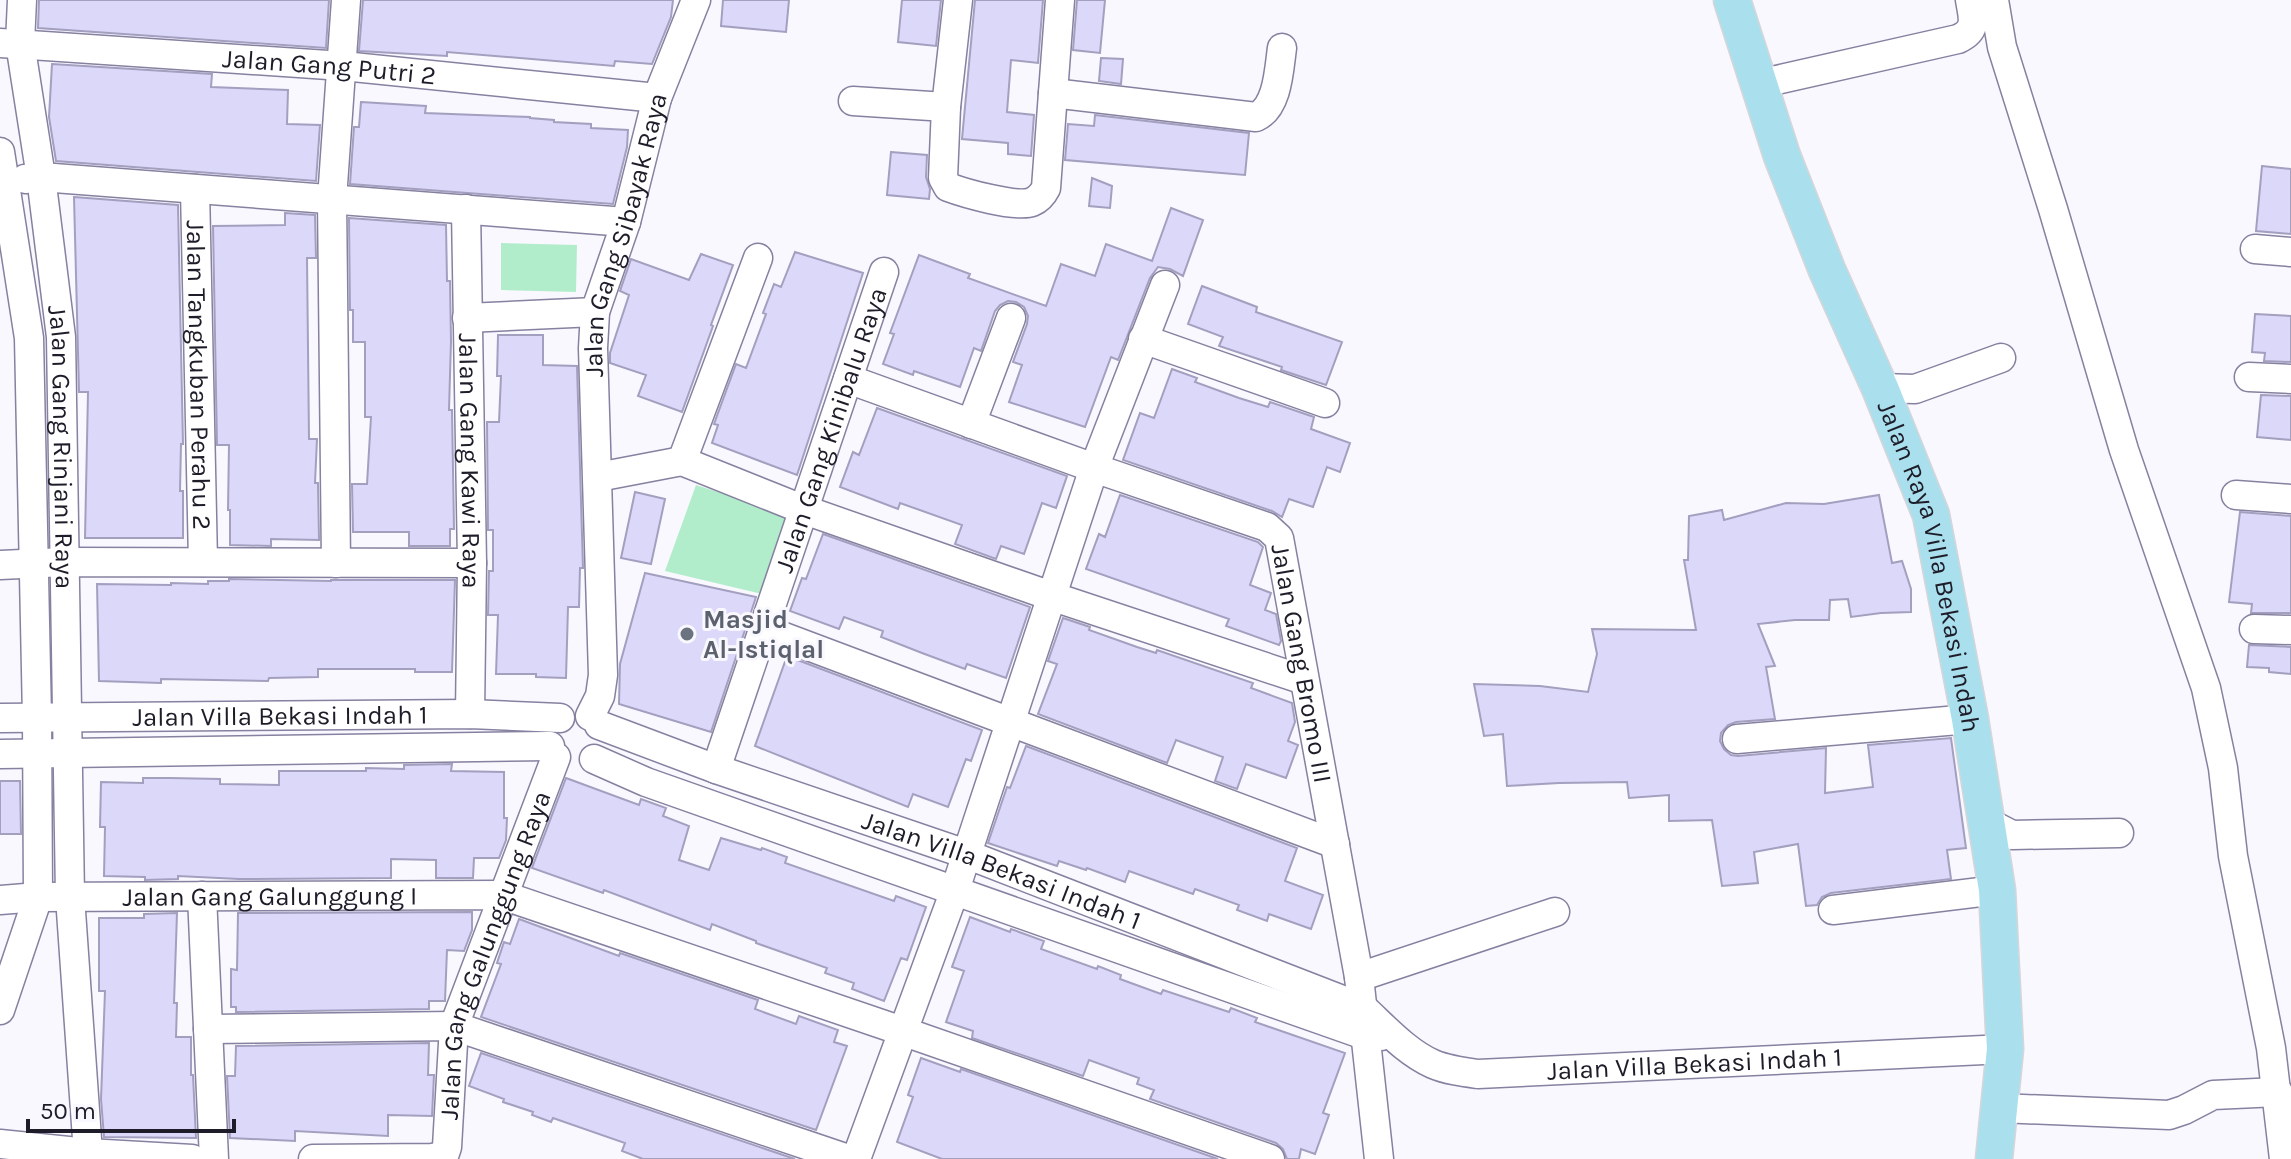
<svg xmlns="http://www.w3.org/2000/svg" width="2291" height="1159" viewBox="0 0 2291 1159" font-family="Karla,sans-serif">
<style>
.green{fill:#b2edcb}
.building{fill:#dcd8fa;stroke:#a39fbf;stroke-width:2}
.lines{fill:none;stroke-linecap:round;stroke-linejoin:round}
.minor-casing{stroke:#8681a0;stroke-width:31}
.major-casing{stroke:#d6d6d8;stroke-width:39}
.minor{stroke:#fff;stroke-width:28}
.major{stroke:#aae0ee;stroke-width:36}
.worship-dot{fill:#6b7280;stroke:#f9f8ff;stroke-width:3}
.labels{text-anchor:middle;stroke-width:6;stroke-linejoin:round;paint-order:stroke}
.street-label{font-size:26px;fill:#1e1c28;stroke:#f9f8ff}
.worship-label{font-size:26px;font-weight:bold;fill:#5b616d;stroke:#f9f8ff;text-anchor:start}
</style>
<rect width="100%" height="100%" fill="#f9f8ff"/>
<path class="green" d="M501,243L577,245L576,292L501,290Z
M696,485L793,516L762,594L665,571Z"/>
<path class="building" d="M39,0H329L326,48L38,28Z
M363,0H673L671,17L652,64L615,61L614,66L447,52V56L359,51Z
M723,0H789L786,32L721,26Z
M902,0H941L936,46L898,42Z
M975,0H1043L1038,63L1011,60L1007,112L1034,115L1031,156L1008,154V143L962,139Z
M1077,0H1105L1100,53L1073,50Z
M1101,58L1123,59L1121,84L1099,81Z
M52,64L212,74L211,87L288,90L287,124L320,125L316,181L56,161L49,117Z
M361,102L426,106L425,113L530,117V118L554,120V122L591,124V128L628,130L627,147L613,204L350,184L354,127H359Z
M1095,115L1249,133L1245,175L1065,160L1068,124L1094,126Z
M891,152L927,155L926,177L930,189L929,199L887,195Z
M2262,166L2291,169V234L2256,231Z
M1092,178L1112,186L1110,208L1089,206Z
M74,197L178,205L183,444H181L180,491H183V538H85L88,392H79Z
M1171,208L1203,220L1183,276L1170,269L1158,267L1150,278L1118,360L1111,357L1085,427L1009,402L1022,365L1013,362L1027,324L1028,316L1024,307L1016,302L1008,301L1000,305L995,311L981,351L974,348L960,387L914,371L913,375L883,364L894,334L890,333L919,255L970,274L968,278L1046,306L1061,264L1095,276L1106,244L1152,261Z
M285,213L315,215L316,258H307L309,439H317L315,483H318L319,540L271,539V546L230,545V510H228L229,445H217L213,226L285,225Z
M349,218L446,225L447,281H450L451,341L449,410H452L454,529H450V546H409V532H353L352,484H367L371,417H365V342H353V310H350Z
M795,252L863,273L797,475L712,443L718,425L714,424L736,364L746,368L766,314L763,313L774,284L781,287Z
M701,254L733,265L711,325L713,326L682,412L638,396L646,375L610,363V353L629,295L620,291L631,259L689,280Z
M1202,286L1257,307L1256,312L1342,342L1326,385L1281,370L1282,367L1219,346L1223,337L1188,324Z
M2255,314L2291,316V362L2264,361L2265,353L2252,352Z
M498,335H543V365L577,366L583,568H580L579,607H568L566,678L536,677V674H496L498,615H488L489,571H493V530H488L487,422H499L501,376H497Z
M1172,369L1197,378L1195,382L1239,398L1268,407L1270,402L1314,417L1311,429L1350,443L1340,472L1327,467L1313,507L1289,499L1282,517L1272,511L1123,460L1140,413L1154,418Z
M2261,395L2291,396V440L2257,437Z
M877,408L1067,476L1056,508L1042,503L1024,554L1001,546L996,559L955,544L962,525L900,503L898,509L840,487L853,452L859,455Z
M635,492L665,499L651,564L621,558Z
M1120,495L1258,542L1263,547L1250,585L1271,593L1265,610L1276,614L1281,641L1279,645L1226,626L1229,619L1086,569L1099,534L1105,537Z
M1879,495L1892,563L1902,561L1911,589V612L1881,613L1851,617L1848,599L1830,600L1829,620H1795L1758,624L1775,666L1766,667L1775,719L1736,722L1728,725L1721,733L1720,741L1724,749L1731,755L1738,756L1826,748L1825,793L1873,787L1868,745L1951,738L1966,848L1947,850L1951,879L1831,893L1822,897L1817,905L1806,906L1798,844L1754,852L1758,883L1722,886L1712,820L1669,821V795L1629,798L1627,782L1559,783L1507,786L1503,734L1484,736L1474,684L1540,686L1588,692L1597,654L1592,629L1696,630L1684,560H1688L1689,516L1722,510L1724,520L1786,503L1824,504Z
M2240,512L2291,516V613H2251L2252,604L2229,602Z
M823,534L1030,607L1006,678L967,664L965,669L922,653L881,637L883,631L844,617L839,629L790,611L802,578L806,579Z
M645,573L756,597L711,732L619,704L620,664Z
M229,579L331,581V580H455L452,672H415V669H318V677L269,678L268,681L161,679V683L99,681L97,584L171,585V583L208,584V581H229Z
M1063,618L1090,627L1089,630L1137,647L1156,653L1157,650L1253,683L1251,688L1292,703L1295,722L1288,741L1298,745L1286,778L1246,764L1237,789L1215,781L1223,757L1176,740L1167,763L1038,714L1057,664L1048,661Z
M2249,645L2291,647V674L2269,672V668L2247,667Z
M787,656L982,730L971,761L966,759L948,807L913,794L908,807L755,746Z
M1026,746L1297,848L1285,881L1323,895L1311,929L1269,914L1267,921L1237,910L1239,905L1195,889L1193,894L1129,871L1125,882L1087,868L1086,870L1059,861L1057,866L988,843L1007,787L1010,788Z
M452,764L451,771L504,772V818H507L506,840L499,858H474L473,878H436V860L391,859V878L239,879L178,876V879L145,880V877L104,876L105,827H100L101,782L143,783V778H170L220,779V784L279,785V771H366V768L404,769V765Z
M566,778L639,805L641,799L666,808L663,816L689,826L679,860L709,870L721,838L761,850L762,848L787,857L785,863L894,901L896,896L926,907L907,960L901,958L884,1001L852,989L854,983L825,973L827,968L756,943V941L712,924L710,930L604,890L603,893L532,868Z
M0,781H20L21,834H0Z
M472,912V930L464,951L447,950L445,1001H429V1009L236,1012V1007H231V969L237,970L238,913Z
M177,913L174,1003H177L176,1037H191V1075H193L196,1138L104,1137L101,1099L105,991H99V918H144V914Z
M970,917L1010,932L1011,929L1044,941L1041,949L1097,969L1098,966L1121,975L1120,979L1161,994L1163,990L1229,1012L1231,1008L1257,1018L1255,1022L1345,1053L1323,1113L1329,1115L1315,1154L1301,1149L1299,1159H1287L1283,1149L1276,1143L1150,1099L1154,1090L1137,1084L1139,1078L1089,1060L1083,1076L972,1038L973,1031L946,1022L964,971L952,967Z
M519,919L619,956L620,953L758,1000L755,1009L796,1024L799,1016L838,1030L834,1042L847,1046L816,1130L481,1017L501,964L497,963L504,942L510,944Z
M429,1043L428,1075H434L432,1116L388,1115V1136L295,1131V1141L230,1138L227,1076H235L236,1046Z
M481,1053L795,1159H643L622,1151L625,1143L553,1118L551,1122L532,1115L533,1112L503,1102L504,1099L469,1086Z
M921,1058L960,1072L961,1069L1218,1159H942L897,1142L913,1097L908,1095Z"/>
<g class="lines">
<g class="minor-casing">
<g id="minor">
<path id="s1" d="M22,0L20,43L41,177L61,337L70,897L88,1153"/>
<path d="M958,0L946,107L943,178L948,187C964,193 1016,208 1032,202C1039,199 1043,194 1046,188L1053,93L1256,117C1278,107 1279,69 1282,48"/>
<path d="M1994,0L2002,47L2053,209L2124,450L2206,688L2223,768L2233,856L2271,1048L2284,1159"/>
<path id="s2" d="M0,43L343,66L657,98"/>
<path d="M1759,84L1958,39C1978,30 1973,18 1970,0"/>
<path d="M1053,93L1060,0"/>
<path d="M853,101L946,107"/>
<path d="M0,152L29,338L37,718L38,897L0,1010"/>
<path d="M25,179L41,177L626,222"/>
<path id="s3" d="M195,189L203,562"/>
<path id="s4" d="M466,209L472,563L470,714"/>
<path d="M2255,249L2291,252"/>
<path d="M467,318L595,312"/>
<path d="M1143,339L1325,403"/>
<path d="M2249,377L2291,379"/>
<path id="s5" d="M848,379L1094,468L1267,527L1279,538L1359,977L1379,1159"/>
<path d="M1880,388L1915,389L2001,358"/>
<path d="M971,424L1011,318"/>
<path d="M682,461L758,258"/>
<path d="M598,477L682,461L802,509L1051,596L1304,680"/>
<path d="M2236,495L2291,499"/>
<path d="M336,563L332,199L346,0"/>
<path d="M0,565L65,562L472,563"/>
<path d="M763,629L1335,844"/>
<path d="M2254,629L2291,630"/>
<path id="s6" d="M590,716L600,696L603,675L593,348L595,312L626,222L657,98L696,0"/>
<path id="s7" d="M0,718L470,714L560,718"/>
<path id="s8" d="M599,725L716,769L966,854L1363,1008C1384,1027 1406,1052 1433,1064C1447,1070 1463,1072 1478,1074L2005,1049"/>
<path d="M1737,739L1970,719"/>
<path d="M0,754L550,746"/>
<path d="M594,759L646,782L1367,1036H1381"/>
<path id="s9" d="M716,769L884,272"/>
<path d="M1985,821L2012,835L2119,833"/>
<path d="M202,896L214,1159"/>
<path id="s10" d="M0,900L38,897L502,895L902,1031L1270,1159"/>
<path d="M1833,910L1997,890"/>
<path d="M1359,977L1555,912"/>
<path d="M208,1029L454,1026L848,1159"/>
<path d="M2000,1108L2169,1115L2184,1110L2213,1095L2278,1092"/>
<path d="M0,1144L88,1153L192,1159"/>
<path d="M313,1159L432,1158L443,1156"/>
<path id="s11" d="M443,1159L447,1147L454,1026L556,757"/>
<path d="M856,1159L955,890L1094,468L1165,285"/>
</g>
</g>
<g class="major-casing">
<g id="major">
<path id="s12" d="M1732,0L1782,156L1827,270L1880,388L1931,515L1970,719L1997,890L2005,1049L1994,1159"/>
</g>
</g>
<use href="#minor" class="minor"/>
<use href="#major" class="major"/>
</g>
<circle class="worship-dot" cx="687" cy="634" r="8"/>
<g class="labels">
<g class="street-label">
<text dy="9" stroke="none"><textPath href="#s2" startOffset="330">Jalan Gang Putri 2</textPath></text>
<text dy="9" stroke="none"><textPath href="#s6" startOffset="488">Jalan Gang Sibayak Raya</textPath></text>
<text dy="9" stroke="none"><textPath href="#s3" startOffset="186">Jalan Tangkuban Perahu 2</textPath></text>
<text dy="9" stroke="none"><textPath href="#s9" startOffset="358">Jalan Gang Kinibalu Raya</textPath></text>
<text dy="9" stroke="none"><textPath href="#s1" startOffset="450">Jalan Gang Rinjani Raya</textPath></text>
<text dy="9" stroke="none"><textPath href="#s4" startOffset="252">Jalan Gang Kawi Raya</textPath></text>
<text dy="9" stroke="none"><textPath href="#s12" startOffset="602">Jalan Raya Villa Bekasi Indah</textPath></text>
<text dy="9" stroke="none"><textPath href="#s5" startOffset="588">Jalan Gang Bromo III</textPath></text>
<text dy="9" stroke="none"><textPath href="#s7" startOffset="280">Jalan Villa Bekasi Indah 1</textPath></text>
<text dy="9" stroke="none"><textPath href="#s8" startOffset="428">Jalan Villa Bekasi Indah 1</textPath></text>
<text dy="9" stroke="none"><textPath href="#s10" startOffset="270">Jalan Gang Galunggung I</textPath></text>
<text dy="9" stroke="none"><textPath href="#s11" startOffset="212">Jalan Gang Galunggung Raya</textPath></text>
<text dy="9" stroke="none"><textPath href="#s8" startOffset="1168">Jalan Villa Bekasi Indah 1</textPath></text>
</g>
<g class="worship-label">
<text x="703" y="628">Masjid<tspan x="703" dy="30">Al-Istiqlal</tspan></text>
</g>
</g>
<path d="M28 1119v12h206v-12" fill="none" stroke="#1e1c28" stroke-width="4"/>
<text x="40" y="1119" font-size="24" fill="#1e1c28" stroke="#f9f8ff" stroke-width="6" paint-order="stroke">50 m</text>
</svg>
